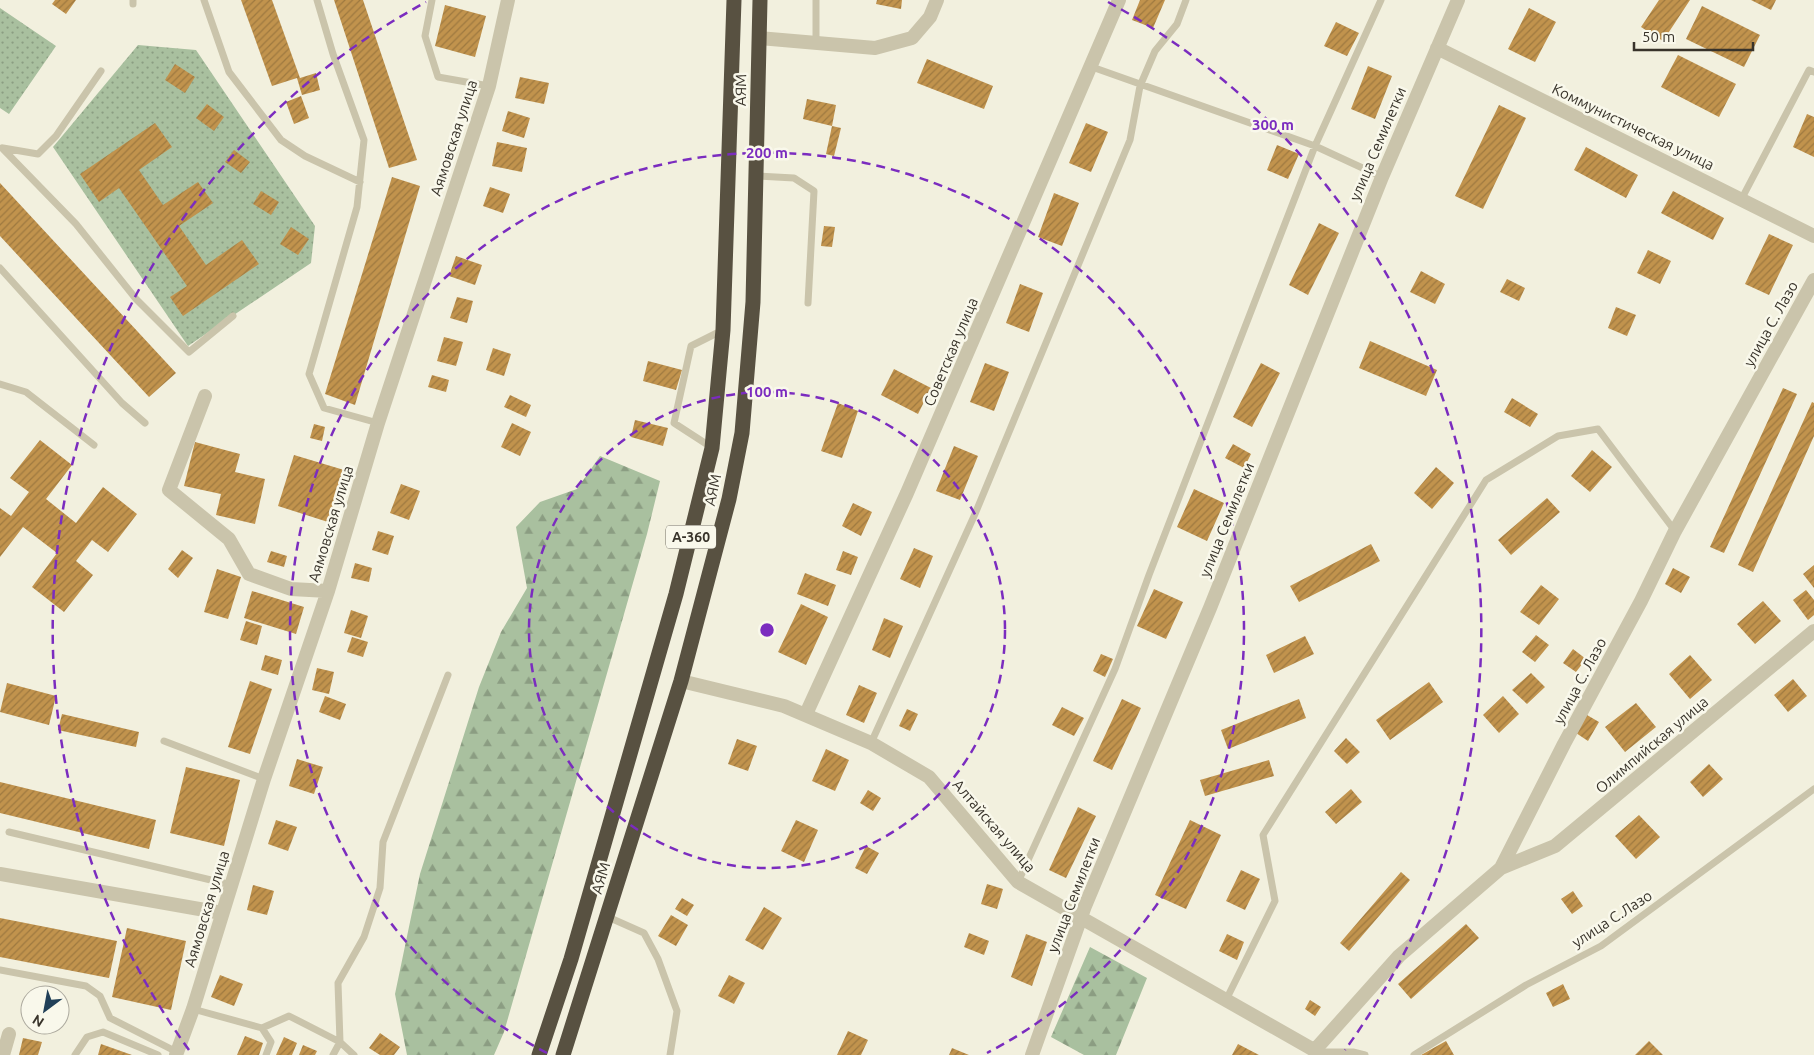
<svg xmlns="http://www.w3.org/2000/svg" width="1814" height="1055" viewBox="0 0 1814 1055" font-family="Ubuntu,sans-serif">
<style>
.forest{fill:url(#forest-firs)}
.park{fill:url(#park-dots)}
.building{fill:url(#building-hatch)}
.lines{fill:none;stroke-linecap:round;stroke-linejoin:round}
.lane{stroke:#cac4ab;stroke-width:7}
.street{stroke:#cac4ab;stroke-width:14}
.highway{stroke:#585141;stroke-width:15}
.ring{fill:none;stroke:#7b2cbf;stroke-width:2.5;stroke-dasharray:9 6}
.labels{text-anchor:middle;stroke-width:5;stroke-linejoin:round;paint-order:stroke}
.shield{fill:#f9f8eb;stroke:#726e64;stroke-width:1}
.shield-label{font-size:14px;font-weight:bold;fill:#38332a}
.street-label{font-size:15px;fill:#38332a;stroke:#f9f8eb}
.centre{fill:#7b2cbf;stroke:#f9f8eb;stroke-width:2.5}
.ring-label{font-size:15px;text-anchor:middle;font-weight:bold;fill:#7b2cbf;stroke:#f9f8eb;stroke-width:5;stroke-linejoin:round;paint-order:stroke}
</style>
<defs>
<pattern id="forest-firs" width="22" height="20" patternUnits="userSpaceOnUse" patternTransform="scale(1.25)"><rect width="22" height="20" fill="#a9c09f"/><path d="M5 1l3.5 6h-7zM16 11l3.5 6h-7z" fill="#8b9d82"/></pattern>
<pattern id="park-dots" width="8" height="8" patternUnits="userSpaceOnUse" patternTransform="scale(1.25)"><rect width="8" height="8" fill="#a9c09f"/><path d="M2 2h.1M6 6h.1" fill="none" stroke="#8b9d82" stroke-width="1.8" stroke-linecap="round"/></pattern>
<pattern id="building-hatch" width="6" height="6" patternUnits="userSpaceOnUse" patternTransform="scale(1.25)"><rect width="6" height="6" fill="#c1934d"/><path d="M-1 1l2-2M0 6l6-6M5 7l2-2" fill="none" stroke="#9e7940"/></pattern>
</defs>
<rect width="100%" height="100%" fill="#f2f0de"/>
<path class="forest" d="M600,456L660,481L647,534L504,1032L494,1055H407L395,994L420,874L479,687L501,632L527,588L516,527L540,502L577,489Z
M1090,947L1147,978L1116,1055H1084L1051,1037Z"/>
<path class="park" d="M0,8L56,46L9,114L0,108Z
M138,45L196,50L315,226L311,263L188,346L53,147Z"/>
<path class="building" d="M55,0H76L66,14L52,4Z
M241,0H272L300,78L316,73L320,90L302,95L297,78L272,86Z
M334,0H363L417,160L389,168Z
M877,0H902L901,9L876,4Z
M1140,0H1165L1153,28L1132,20Z
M1659,0H1690L1663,41L1641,27Z
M1751,0H1776L1771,10Z
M445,5L486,16L475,57L435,46Z
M1702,6L1760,35L1744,67L1686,39Z
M1529,8L1556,22L1535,62L1508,49Z
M1336,22L1359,33L1347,56L1324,46Z
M1678,55L1736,84L1719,117L1661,87Z
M927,59L993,86L984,109L917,83Z
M175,64L195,77L185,93L165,80Z
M1368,66L1392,76L1375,119L1351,109Z
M520,77L549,83L544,104L515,98Z
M301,96L309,118L294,124L286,102Z
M807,99L836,105L832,126L803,119Z
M207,104L224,117L214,131L196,118Z
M1499,105L1526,118L1483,209L1455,196Z
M508,111L530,118L524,138L502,131Z
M1807,114L1814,117V157L1793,147Z
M155,123L172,147L139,170L163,205L198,182L213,203L179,226L206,265L242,240L259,264L183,316L170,297L187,286L119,188L99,202L80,174Z
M1086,123L1108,132L1091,172L1069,163Z
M832,126L841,128L834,156L826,154Z
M497,142L527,148L522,172L492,166Z
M1277,145L1299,154L1288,179L1267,170Z
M1586,147L1638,175L1626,198L1574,170Z
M234,150L250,162L241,173L225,162Z
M392,177L420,186L355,405L325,394Z
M0,183L176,373L149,397L0,236Z
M490,187L510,194L503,213L483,206Z
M261,191L279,202L271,215L253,204Z
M1673,191L1724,218L1713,240L1661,213Z
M1054,193L1079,203L1062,246L1038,237Z
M1319,223L1339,233L1308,295L1289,285Z
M824,226L835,227L832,247L821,246Z
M291,227L309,239L298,255L280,244Z
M1769,234L1793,245L1769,295L1745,284Z
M1648,250L1671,261L1660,284L1637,273Z
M456,256L482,265L475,285L449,276Z
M1421,271L1445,284L1435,304L1410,292Z
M1507,279L1525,288L1519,301L1500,292Z
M1020,284L1043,293L1029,332L1006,323Z
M457,297L473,301L467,323L450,318Z
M1616,307L1636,315L1627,336L1608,328Z
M444,337L463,342L456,366L437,361Z
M1370,341L1437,370L1426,396L1359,368Z
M493,348L511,354L504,376L486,370Z
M648,361L682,370L676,390L643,381Z
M985,363L1009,372L994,411L970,402Z
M1261,363L1280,373L1252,427L1233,417Z
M894,369L931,388L918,414L881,395Z
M432,375L449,380L446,392L428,387Z
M1783,388L1797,394L1724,553L1710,547Z
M510,395L531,405L526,417L504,407Z
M1512,398L1538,414L1530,427L1504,412Z
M1812,402L1814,403V436L1753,572L1738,565Z
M838,403L858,411L842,458L821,451Z
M635,420L668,428L663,446L631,437Z
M512,423L531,432L520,456L501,447Z
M314,424L325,427L322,441L310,438Z
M40,440L72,465L46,499L76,523L103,487L137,514L108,552L92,540L76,561L93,575L64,612L32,587L57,553L23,527L0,557V508L11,516L29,492L10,478Z
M195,442L240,454L235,472L265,479L255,524L216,515L221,494L184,486Z
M1233,444L1251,454L1244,468L1225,458Z
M954,446L978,456L960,500L936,491Z
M1592,450L1612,467L1590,492L1571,476Z
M294,455L344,470L328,522L278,506Z
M1436,467L1454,483L1432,509L1414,493Z
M401,484L420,491L409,520L390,513Z
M1194,489L1224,503L1207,541L1177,527Z
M1547,498L1560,512L1511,555L1498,540Z
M853,503L872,512L861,536L842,526Z
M378,531L394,536L388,555L372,550Z
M1371,544L1380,561L1299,602L1290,586Z
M914,548L933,556L920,588L900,579Z
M182,550L193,558L178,578L168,569Z
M271,551L287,556L284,567L267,562Z
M843,551L858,557L851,575L836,570Z
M355,563L372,568L369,582L351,578Z
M1814,565V588L1803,574Z
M1673,568L1690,577L1681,593L1665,584Z
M217,569L241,577L228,619L204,612Z
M805,573L836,585L828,606L797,594Z
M1541,585L1559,599L1539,625L1520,612Z
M1154,589L1183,602L1166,639L1137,626Z
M1806,590L1814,600V615L1808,620L1793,600Z
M252,591L304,607L296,634L244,618Z
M1763,601L1781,621L1755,644L1737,624Z
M801,604L828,617L806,665L778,652Z
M351,610L368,616L361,638L344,633Z
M884,618L903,626L890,658L872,650Z
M246,621L262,626L257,645L240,640Z
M1536,635L1549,645L1535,662L1522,652Z
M1305,636L1314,654L1274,673L1266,655Z
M352,637L368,642L363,657L347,652Z
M1573,649L1586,659L1576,672L1563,663Z
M1101,654L1113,659L1105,677L1093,671Z
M265,655L282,660L278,675L261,670Z
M1690,655L1712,680L1690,699L1669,674Z
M317,668L334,672L329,694L312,690Z
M1531,673L1545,687L1527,704L1512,690Z
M1793,679L1807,696L1788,712L1774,695Z
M250,681L272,689L250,754L228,747Z
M1429,682L1443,702L1390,740L1376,720Z
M7,683L56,696L49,725L0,712Z
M859,685L877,693L864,723L846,715Z
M325,696L346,704L340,720L319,712Z
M1503,696L1519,714L1499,733L1483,715Z
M1122,699L1141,708L1112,770L1093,761Z
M1299,699L1306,718L1228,749L1221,730Z
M1636,703L1656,727L1625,752L1605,727Z
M1062,707L1084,718L1074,736L1052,725Z
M907,709L918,714L910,731L899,726Z
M62,714L139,732L136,747L58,730Z
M1587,715L1599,722L1588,741L1576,733Z
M1346,738L1360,752L1347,764L1334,751Z
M737,739L757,746L748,771L728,764Z
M826,749L849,760L835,791L812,781Z
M297,759L323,767L314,794L289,786Z
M1269,760L1274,776L1205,796L1200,780Z
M1709,764L1723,779L1703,797L1690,782Z
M186,767L240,780L224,846L170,833Z
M0,782L156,820L149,849L0,813Z
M1351,789L1362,802L1336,824L1325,812Z
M868,790L881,798L873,811L860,803Z
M1078,807L1096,816L1066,878L1049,870Z
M1639,815L1660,837L1636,859L1615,836Z
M276,820L297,827L288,851L268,844Z
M796,820L818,830L804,862L781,851Z
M1190,820L1221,835L1186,909L1155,895Z
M866,846L879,853L867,874L855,868Z
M1241,870L1260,879L1245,910L1226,901Z
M1401,872L1410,880L1349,951L1340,943Z
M987,884L1003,889L997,909L981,904Z
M253,885L274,891L267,915L247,910Z
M1573,891L1583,906L1572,914L1561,899Z
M682,898L694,905L687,916L675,909Z
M764,907L782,918L763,950L745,940Z
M671,915L688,925L676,946L658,936Z
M0,918L117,941L109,978L0,957Z
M1466,924L1479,938L1411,999L1398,984Z
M127,928L186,941L171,1010L112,997Z
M969,933L989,941L984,955L964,947Z
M1026,934L1047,942L1032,986L1011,977Z
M1227,934L1244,942L1237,960L1219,951Z
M220,975L243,984L234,1006L211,997Z
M729,975L745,983L734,1004L718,996Z
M1563,984L1570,999L1553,1007L1546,993Z
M1310,1000L1321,1007L1315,1016L1305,1009Z
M848,1031L868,1040L861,1055H837Z
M380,1033L400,1047L394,1055H380L369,1048Z
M245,1036L263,1043L259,1055H237Z
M284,1037L297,1043L292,1055H276Z
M23,1038L42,1042L38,1055H19Z
M1446,1041L1454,1055H1421Z
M1649,1041L1663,1055H1635Z
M101,1044L132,1055H98Z
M1238,1044L1259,1055H1232Z
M303,1045L317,1051L315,1055H299Z
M952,1048L969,1055H949Z"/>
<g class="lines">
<path class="lane" d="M133,0V4
M204,0L229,72L281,140L305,156L360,182
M317,0L333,54L364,140L357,207L309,374L324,408L378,423
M432,0L425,36L438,77L489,86
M816,41V0
M1092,67L1315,146L1382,177
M2,148L76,224L136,299L189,352L233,316
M3,148L38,154L56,136L101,71
M757,176L794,178L814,191L808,303
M1741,200L1809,70L1814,72
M0,268L122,403L145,423
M0,384L26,392L94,445
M711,447L674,423L691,346L723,330
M164,741L264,779
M871,743L975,514L1130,140L1140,86L1155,51L1177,24L1186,0
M9,832L232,885
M1018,882L1115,669L1149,575L1315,146L1381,0
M608,917L644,933L658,959L677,1011L670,1055
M0,970L86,986L100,996L110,1018L177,1052
M1226,1000L1275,901L1263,835L1486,480L1558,436L1598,429L1675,531
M193,1009L262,1028L289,1016L340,1042L354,1055
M262,1028L271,1042L266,1055
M1319,1052H1353L1365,1055
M75,1055L87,1037L103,1032L158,1055
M333,1055L340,1042L338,983L364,937L380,888L383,842L448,675
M1414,1055L1526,985L1601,946L1814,789"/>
<path class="street" d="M759,38L875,48L912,38L930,17L937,0
M1437,48L1814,236
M205,396L169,490L229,539L249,574L291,589L328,591
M681,681L784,706L871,743L929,777L1018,882L1321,1054
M806,714L907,493L1119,0
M1501,868L1555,846L1814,631
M0,874L222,913
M1314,1051L1399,956L1501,868L1564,744L1641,601L1675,531L1814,280
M3,1055L9,1034
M176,1055L193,1009L264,779L328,591L378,423L489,86L508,0
M1032,1055L1085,906L1210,608L1382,177L1458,0"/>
<path class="highway" d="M539,1055L571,959L676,594L712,448L723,330L734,0
M563,1055L681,681L729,499L742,433L753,302L760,0"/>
</g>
<g class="ring">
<circle cx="767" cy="630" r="238"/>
<path d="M547 1053A477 477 0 1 1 987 1053"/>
<path d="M189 1050A715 715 0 0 1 426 2M1108 2A715 715 0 0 1 1345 1050"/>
</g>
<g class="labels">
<rect class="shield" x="666" y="525.5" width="50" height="23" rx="4"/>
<g class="shield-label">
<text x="691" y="542">А-360</text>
</g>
<g class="street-label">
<text transform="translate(741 90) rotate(-89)" y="5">АЯМ</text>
<text transform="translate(1633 127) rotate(26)" y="5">Коммунистическая улица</text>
<text transform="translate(454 138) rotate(-72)" y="5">Аямовская улица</text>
<text transform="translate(1378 144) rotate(-67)" y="5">улица Семилетки</text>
<text transform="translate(1771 324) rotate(-61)" y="5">улица С. Лазо</text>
<text transform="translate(951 352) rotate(-67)" y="5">Советская улица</text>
<text transform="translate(713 490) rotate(-78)" y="5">АЯМ</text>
<text transform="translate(1227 520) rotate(-68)" y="5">улица Семилетки</text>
<text transform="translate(331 524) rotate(-73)" y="5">Аямовская улица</text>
<text transform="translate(1580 681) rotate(-62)" y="5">улица С. Лазо</text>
<text transform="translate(1652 745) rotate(-40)" y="5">Олимпийская улица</text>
<text transform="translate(994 826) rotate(49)" y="5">Алтайская улица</text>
<text transform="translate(601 878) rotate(-74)" y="5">АЯМ</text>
<text transform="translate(1074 895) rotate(-69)" y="5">улица Семилетки</text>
<text transform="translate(207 909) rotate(-73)" y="5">Аямовская улица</text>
<text transform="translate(1612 919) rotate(-33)" y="5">улица С.Лазо</text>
</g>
</g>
<circle cx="767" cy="630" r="8" class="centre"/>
<g class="ring-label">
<text x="1273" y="130">300 m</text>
<text x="767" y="158">200 m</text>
<text x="767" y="397">100 m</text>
</g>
<g transform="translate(45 1010) rotate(212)"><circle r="24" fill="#f9f8eb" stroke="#aca99e"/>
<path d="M0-4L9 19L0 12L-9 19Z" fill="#214058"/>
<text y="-8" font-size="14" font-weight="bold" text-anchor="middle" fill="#38332a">N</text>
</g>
<path d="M1634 42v8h119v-8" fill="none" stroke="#38332a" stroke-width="2.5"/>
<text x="1642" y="42" font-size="15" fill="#38332a" stroke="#f9f8eb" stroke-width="4" paint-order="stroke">50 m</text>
</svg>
